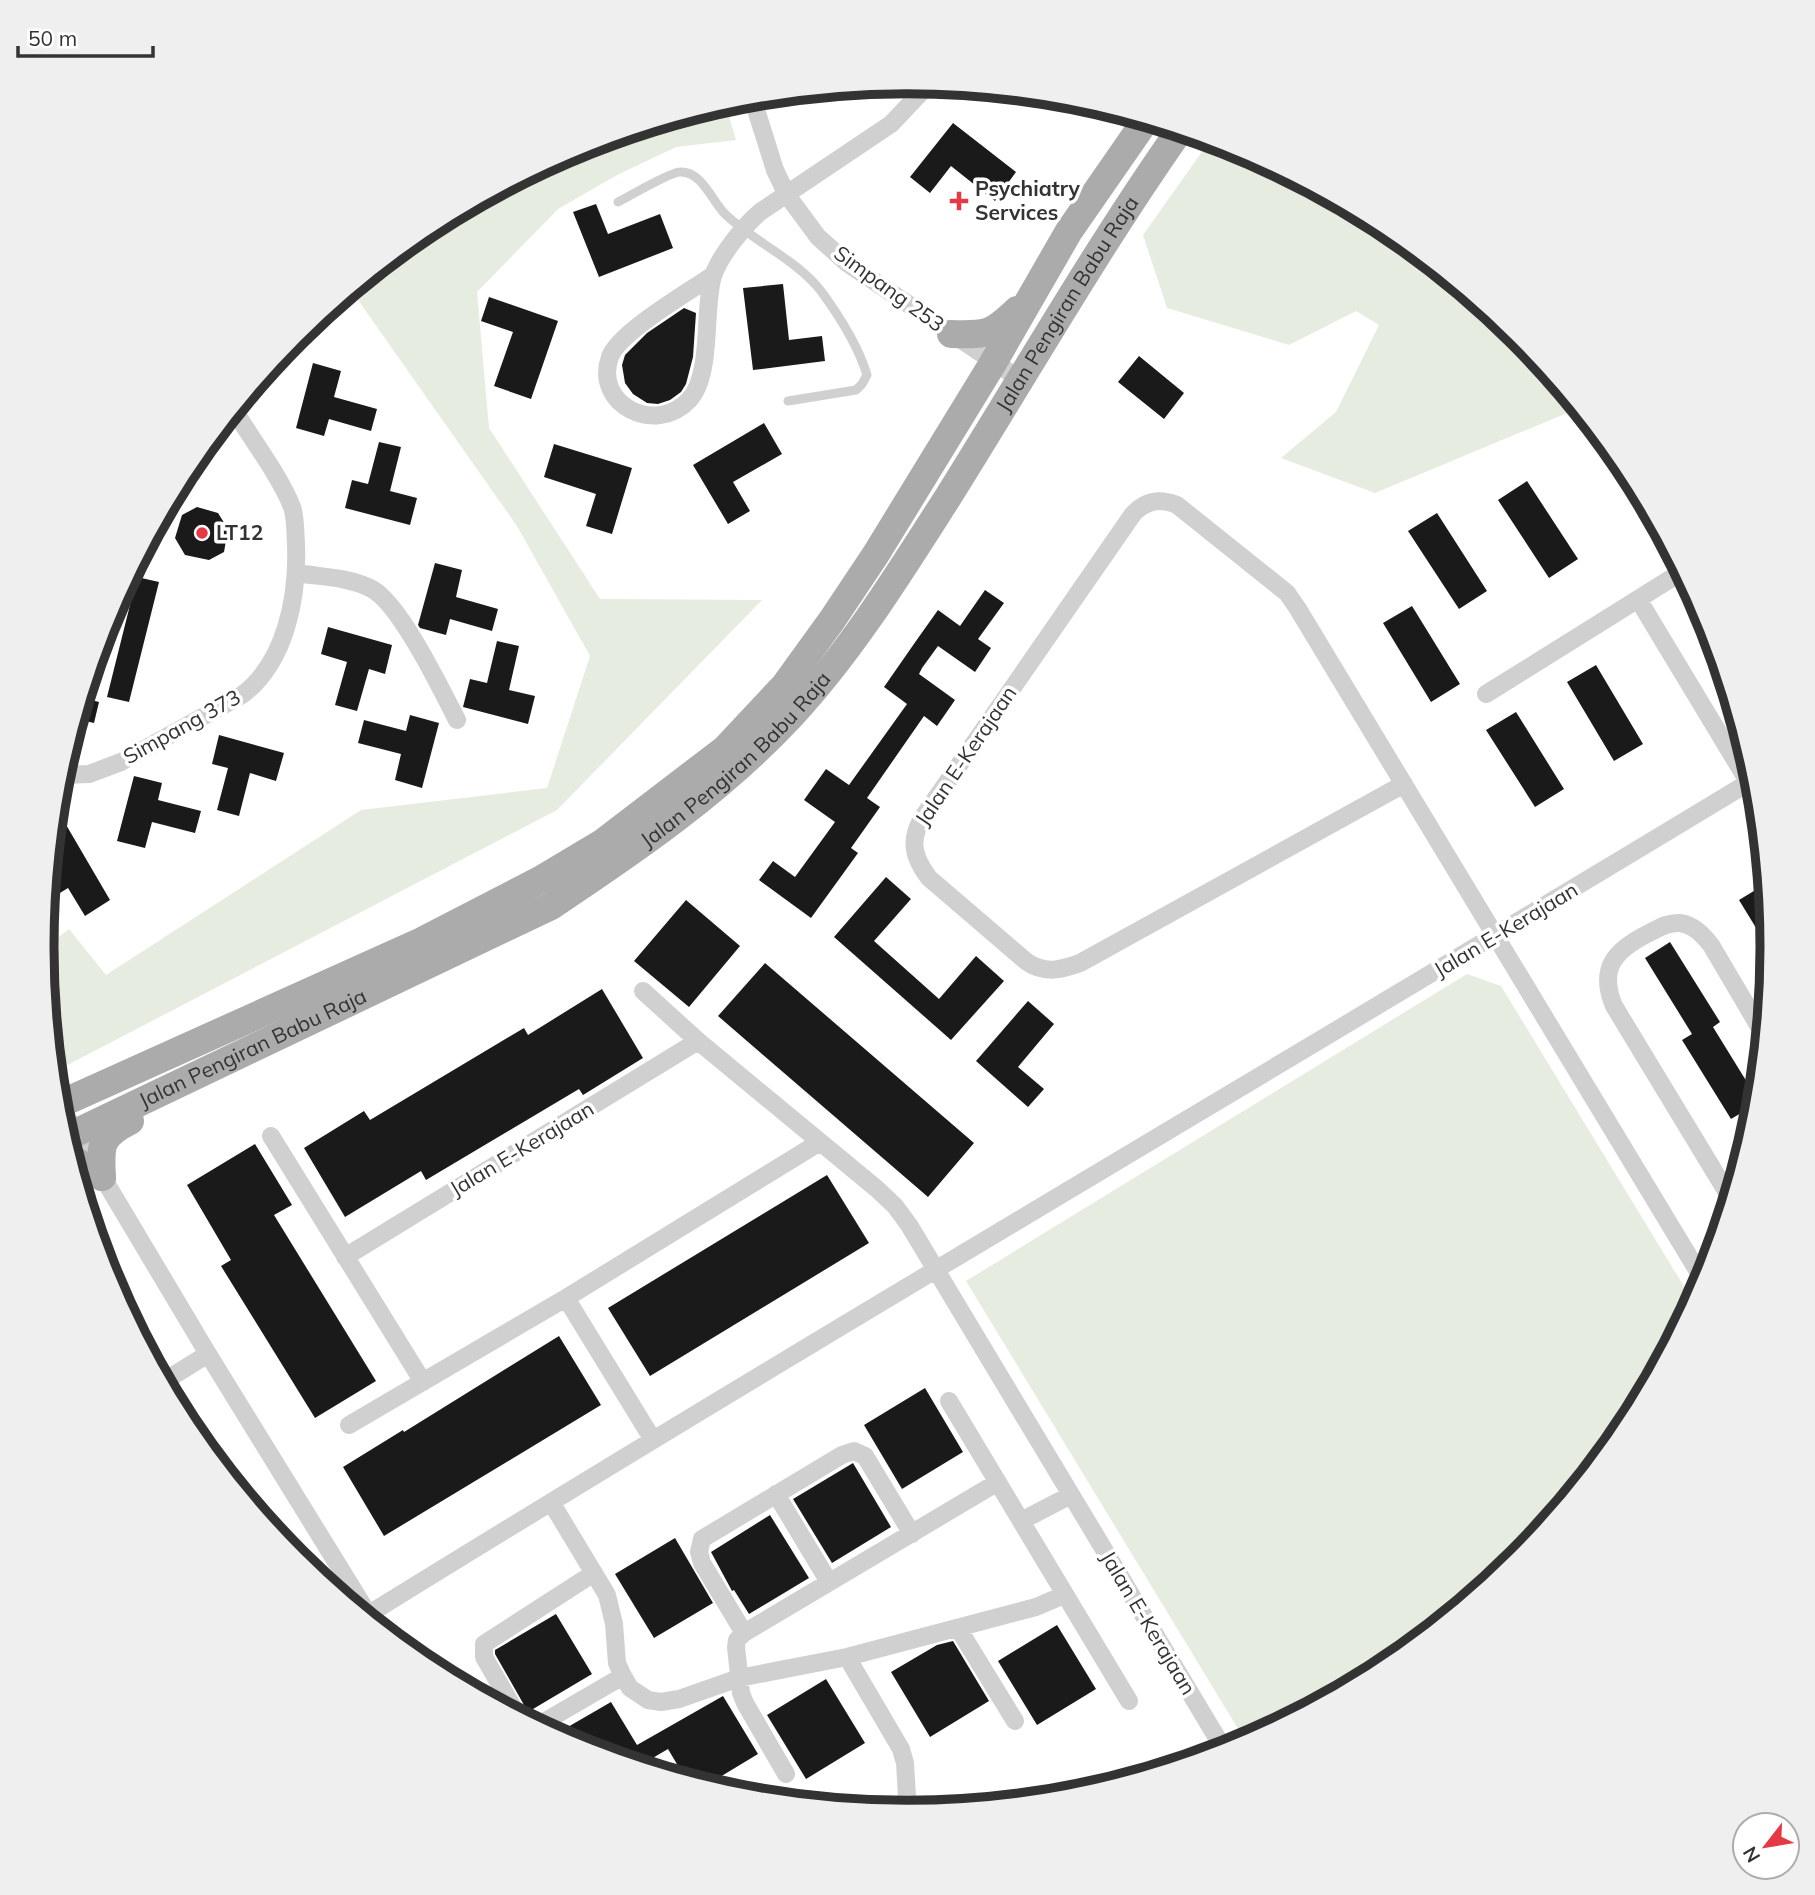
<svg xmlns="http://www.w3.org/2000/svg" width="1815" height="1895" viewBox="0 0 1815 1895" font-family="Mulish,sans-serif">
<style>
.green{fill:#e6ecdf}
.building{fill:#1a1a1a}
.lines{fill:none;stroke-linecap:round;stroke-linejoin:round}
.service{stroke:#d0d0d0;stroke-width:9}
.minor{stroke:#d0d0d0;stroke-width:18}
.primary{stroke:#ababab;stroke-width:28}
.poi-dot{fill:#e63946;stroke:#fff;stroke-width:2.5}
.labels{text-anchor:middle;stroke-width:7;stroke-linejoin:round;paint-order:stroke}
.poi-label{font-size:21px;font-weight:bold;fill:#333;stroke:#fff;text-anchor:start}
.street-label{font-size:21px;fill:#333;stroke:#fff}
.rim{fill:none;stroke:#333;stroke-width:9}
</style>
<rect width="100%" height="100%" fill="#fff"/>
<path class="green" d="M725,103L736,140L676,147L617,175L558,209L477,292L489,428L600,599L762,600L557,810L54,1072L42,950L69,929L106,975L361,810L547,788L590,656L517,526L351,290L427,228L548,163L608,147L646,127Z
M1211,139L1239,148L1389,228L1520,336L1579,408L1375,493L1281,458L1336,412L1379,325L1356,311L1289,345L1167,308L1143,235Z
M1467,974L1501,986L1694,1303L1627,1429L1519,1560L1388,1667L1253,1739L1240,1732L966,1281Z"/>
<path class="building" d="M953,123L1016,172L995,201L951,166L930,193L910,177Z
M596,204L608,234L660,214L673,248L599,277L573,212Z
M783,284L789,340L822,336L825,361L753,370L743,288Z
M489,297L558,321L531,399L494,386L513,332L481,321Z
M684,308L696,313L693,357L686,384L681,392L670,400L658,404L647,403L633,394L625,383L622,365L625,355L647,333Z
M1139,356L1184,393L1164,419L1118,382Z
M313,363L341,371L334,397L377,409L371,431L329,419L324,436L296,428Z
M764,423L782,454L733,482L750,511L728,524L693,465Z
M379,442L401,447L390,491L417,498L410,525L345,508L352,480L368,484Z
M554,444L632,468L612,534L586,526L596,494L544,477Z
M1527,481L1578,559L1549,578L1498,500Z
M197,507L218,513L228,529L224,552L209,560L185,555L175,538L182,515Z
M1437,513L1487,591L1459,609L1408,531Z
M435,563L462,570L456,597L498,609L492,631L450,619L446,635L420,628L418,625Z
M137,577L159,582L129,702L107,697Z
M985,590L1004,603L978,639L991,648L975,672L938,646L922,668L919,674L955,700L937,726L924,716L867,798L880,807L851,848L858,853L811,918L759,880L773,861L795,877L835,822L804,800L826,769L849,785L907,704L884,687L916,641L938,610L960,626Z
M1412,606L1460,684L1431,702L1383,623Z
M328,627L392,645L385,674L369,669L357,711L335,705L347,662L321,654Z
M497,641L519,646L509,690L535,696L528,724L463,707L470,679L487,683Z
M1596,665L1643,744L1614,761L1567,682Z
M83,698L99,702L94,723L77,719Z
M1516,712L1564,789L1535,807L1486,730Z
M410,715L439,723L422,788L395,780L401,754L358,743L364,720L406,731Z
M219,735L284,753L276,781L250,773L239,816L217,810L228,768L212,764Z
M134,776L162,783L158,800L201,811L195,833L152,822L145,848L117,841Z
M65,823L110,900L85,916L68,888L47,901L49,880L60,873L51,859L54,830Z
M886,877L911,899L874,941L939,999L976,956L1004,981L951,1040L834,937Z
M1767,883L1773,948L1772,954L1739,900Z
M686,900L740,946L689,1007L634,961Z
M1670,942L1720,1022L1713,1027L1758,1100V1103L1731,1119L1682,1040L1692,1034L1645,958Z
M765,963L974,1143L928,1197L718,1016Z
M602,989L643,1058L583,1095L579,1089L426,1180L421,1171L345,1217L304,1148L364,1111L370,1120L524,1028L528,1035Z
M1028,1001L1054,1024L1018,1067L1044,1089L1028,1107L976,1061Z
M255,1144L292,1205L274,1215L376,1381L315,1418L221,1266L231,1260L187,1185Z
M827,1175L869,1243L650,1376L608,1308Z
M559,1336L601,1405L384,1536L343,1467L403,1430L404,1432Z
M925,1388L963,1452L902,1489L864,1425Z
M853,1463L891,1527L832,1563L793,1499Z
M770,1515L809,1578L749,1614L734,1590L732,1591L711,1552Z
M675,1538L713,1603L654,1638L615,1574Z
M556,1614L592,1674L528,1712L495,1654V1650Z
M1057,1625L1096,1689L1037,1725L998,1661Z
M953,1641L989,1701L930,1737L891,1672L937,1645Z
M826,1679L865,1743L806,1779L767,1715Z
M723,1696L758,1754L705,1786L687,1781L668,1749L639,1766L576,1747L554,1735L611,1702L637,1745Z"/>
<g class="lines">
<path class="service" d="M618,202C630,196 670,172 680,172C702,171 712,201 725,214C754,242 796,259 821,291C840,317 858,345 867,375L862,384L856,390L788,401"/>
<path class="minor" d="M752,97L775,170L787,195L818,237L847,263L1021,380
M713,275C689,292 619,332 610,357C593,404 655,436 689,400C713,375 703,308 713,276C720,255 744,226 760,212L891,124L929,84
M297,573C321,577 350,577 372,589C400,604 441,689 457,720
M1638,599L1758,798
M1486,694L1683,571
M60,775L89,774L121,762L242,695C286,662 298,597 296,544C295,532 296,519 292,507C281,478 251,438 234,410
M1404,784L1080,963C1061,970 1045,974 1027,962L929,878C913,857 909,840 923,817L1133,514C1146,500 1160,498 1177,505L1287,593L1298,609L1705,1283
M643,991L698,1041L877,1189L895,1206L909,1225L1225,1751
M59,1104L208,1354L375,1625
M271,1136L423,1382
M1731,1199L1614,1006C1598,968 1615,950 1649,933C1659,928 1669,922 1680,923C1694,925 1703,935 1711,945L1764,1035
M345,1257L698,1041
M566,1298L653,1440
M163,1382L208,1354
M949,1401L1129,1701
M349,1425L566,1298L820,1142
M776,1494L829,1582
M551,1502L607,1595L614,1624L617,1663L623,1676L630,1688L648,1700L661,1702L679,1699L739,1678L847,1657L1036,1607L1064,1595
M1021,1521L1071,1495
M369,1614C828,1330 1294,1058 1756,778
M958,1628L1015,1721
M744,1633L702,1563L699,1552L702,1539L842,1455L854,1451L865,1456L912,1534
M847,1657L901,1749L905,1763L908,1813
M518,1716L484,1657V1644L594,1573
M537,1726L623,1676
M786,1774L745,1703L741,1693L736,1647L737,1640L744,1633L998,1482"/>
<g class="primary">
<path d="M951,334C986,335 991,335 1017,310"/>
<path d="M58,1105L422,941L540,880L602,843L725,749L785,685L832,620L876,554L993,363L1069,231L1146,120"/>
<path id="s1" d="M65,1138L551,906C637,849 721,791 791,716C852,650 900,572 948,497C1025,374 1097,248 1180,130"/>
<path d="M72,1159L102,1177"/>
<path d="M102,1177C100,1145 100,1136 130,1121"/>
</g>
</g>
<g class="poi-dot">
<path d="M955.5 190.5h7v7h7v7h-7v7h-7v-7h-7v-7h7z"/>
<circle cx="202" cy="533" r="7"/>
</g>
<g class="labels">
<g class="poi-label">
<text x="975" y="196">Psychiatry<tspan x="975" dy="24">Services</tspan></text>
<text x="216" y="540">LT12</text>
</g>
<g class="street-label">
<text transform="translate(889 289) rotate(36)" y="7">Simpang 253</text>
<text dy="7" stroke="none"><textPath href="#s1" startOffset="1342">Jalan Pengiran Babu Raja</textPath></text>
<text transform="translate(182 727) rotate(-29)" y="7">Simpang 373</text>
<text transform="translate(966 756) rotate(-56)" y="7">Jalan E-Kerajaan</text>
<text dy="7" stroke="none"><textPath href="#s1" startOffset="775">Jalan Pengiran Babu Raja</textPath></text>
<text transform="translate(1506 930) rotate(-31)" y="7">Jalan E-Kerajaan</text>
<text dy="7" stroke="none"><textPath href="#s1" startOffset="208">Jalan Pengiran Babu Raja</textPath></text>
<text transform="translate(522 1149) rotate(-31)" y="7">Jalan E-Kerajaan</text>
<text transform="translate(1148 1623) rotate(59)" y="7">Jalan E-Kerajaan</text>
</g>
</g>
<path d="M0 0H1815V1895H0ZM54 947a853 853 0 1 1 1706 0a853 853 0 1 1-1706 0Z" fill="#efefef" fill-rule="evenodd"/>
<path class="rim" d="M54 947a853 853 0 1 1 1706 0a853 853 0 1 1-1706 0Z"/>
<g transform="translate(1766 1846) rotate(239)"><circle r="33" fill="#ffffff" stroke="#adadad" stroke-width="2"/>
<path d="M0-5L12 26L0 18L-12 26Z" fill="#e63946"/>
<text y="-10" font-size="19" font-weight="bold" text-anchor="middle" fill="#333333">N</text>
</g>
<path d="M18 46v10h135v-10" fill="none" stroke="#333333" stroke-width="3.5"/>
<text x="28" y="46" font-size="21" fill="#333333" stroke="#ffffff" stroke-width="5" paint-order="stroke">50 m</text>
</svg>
